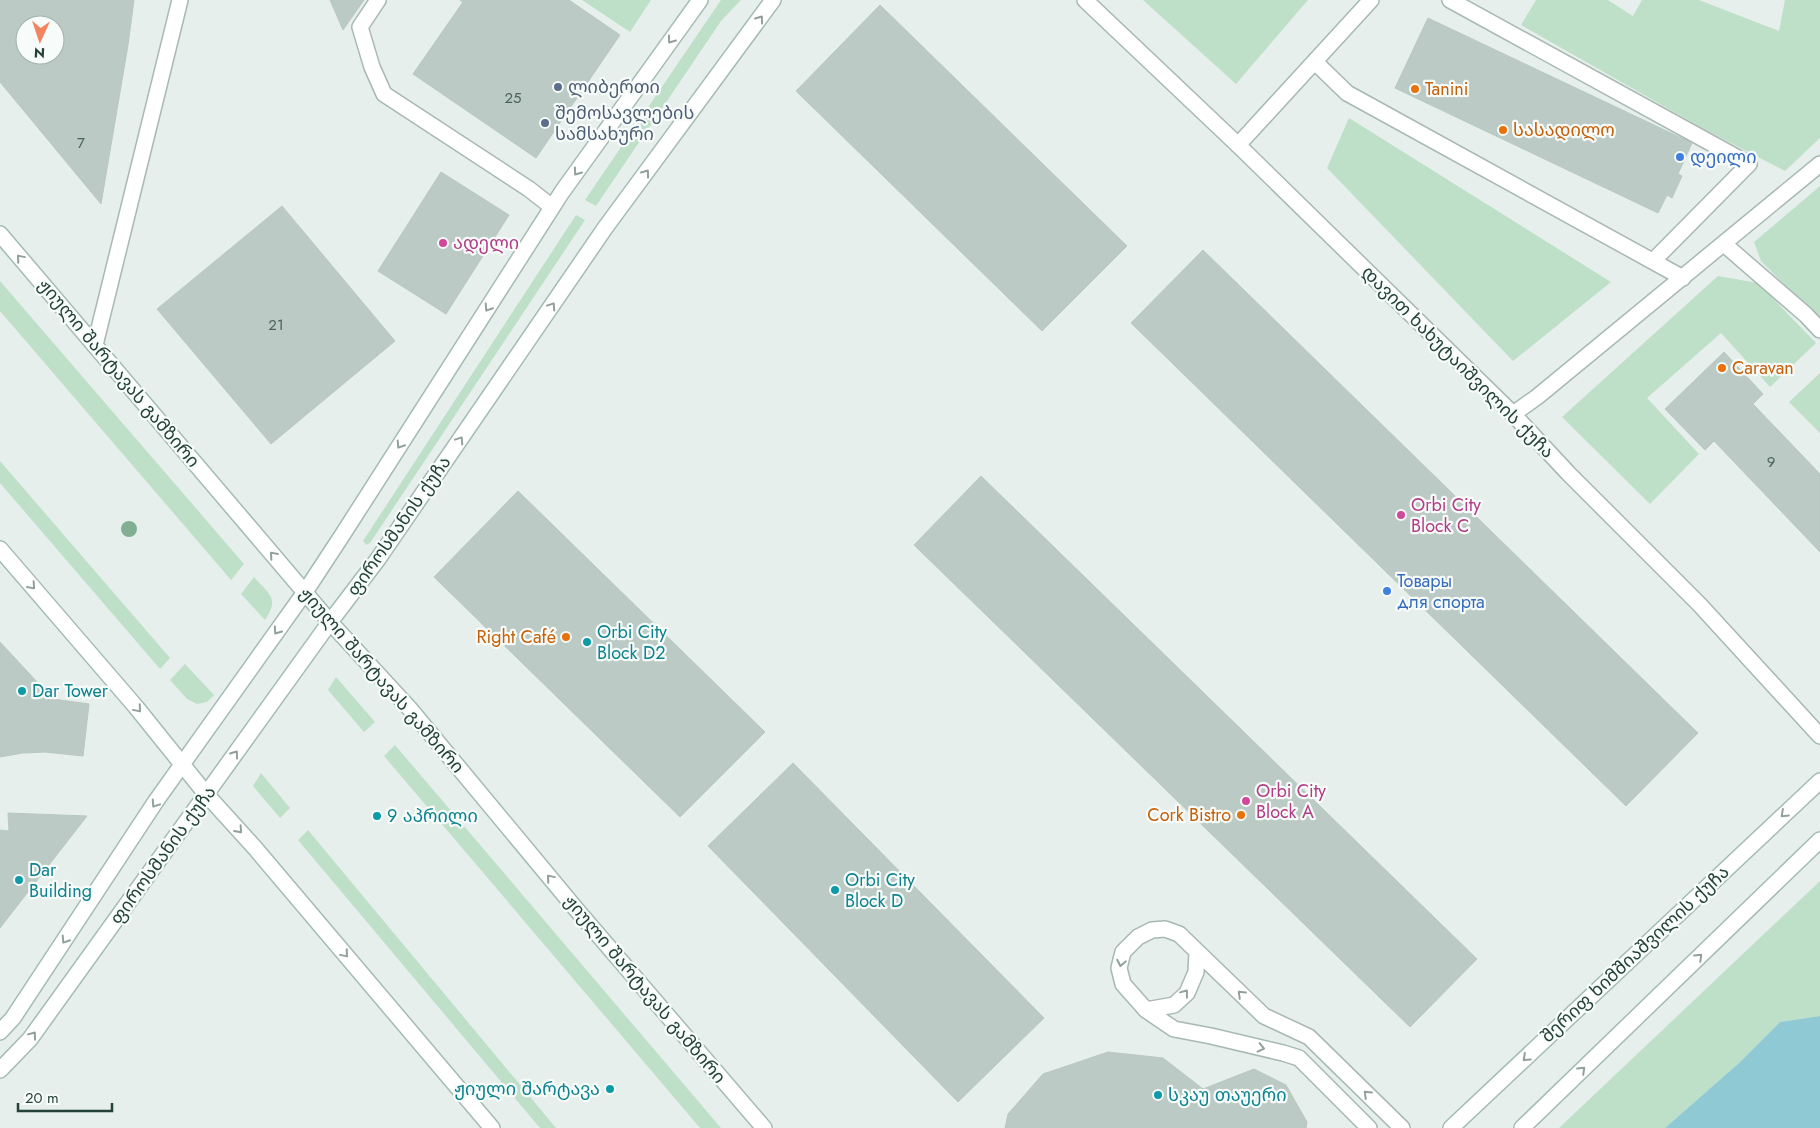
<svg xmlns="http://www.w3.org/2000/svg" width="1820" height="1128" viewBox="0 0 1820 1128" font-family="Jost,'Noto Sans Georgian',sans-serif">
<style>
.green{fill:#bfe0c8}
.water{fill:#8ec9d4}
.building{fill:#bbcac4;stroke:#b8c9c2;fill-rule:evenodd}
.lines{fill:none;stroke-linecap:round;stroke-linejoin:round}
.lane-casing{stroke:#a8b8b2;stroke-width:18}
.street-casing{stroke:#a8b8b2;stroke-width:18}
.secondary-casing{stroke:#a4bbb3;stroke-width:18}
.lane{stroke:#fff;stroke-width:15}
.street{stroke:#fff;stroke-width:15}
.secondary{stroke:#fff;stroke-width:15}
.tree{fill:#80af93}
.oneway{stroke:#92a09c}
.service-dot{fill:#5c6f8a;stroke:#f7fbf9;stroke-width:2}
.food-dot{fill:#e8710a;stroke:#f7fbf9;stroke-width:2}
.shop-dot{fill:#3f7fe0;stroke:#f7fbf9;stroke-width:2}
.hotel-dot{fill:#d1479c;stroke:#f7fbf9;stroke-width:2}
.culture-dot{fill:#0f9aa8;stroke:#f7fbf9;stroke-width:2}
.labels{text-anchor:middle;stroke-width:4.5;stroke-linejoin:round;paint-order:stroke}
.number-label{font-size:15px;fill:#4a645c}
.service-label{font-size:18px;fill:#4e5e75;stroke:#f7fbf9;text-anchor:start}
.food-label{font-size:18px;fill:#c56008;stroke:#f7fbf9;text-anchor:start}
.shop-label{font-size:18px;fill:#366cbe;stroke:#f7fbf9;text-anchor:start}
.hotel-label{font-size:18px;fill:#b23c85;stroke:#f7fbf9;text-anchor:start}
.street-label{font-size:18px;fill:#24423a;stroke:#f7fbf9}
.culture-label{font-size:18px;fill:#0d838f;stroke:#f7fbf9;text-anchor:start}
</style>
<rect width="100%" height="100%" fill="#e6efeb"/>
<path class="green" d="M582,0H651L630,32Z
M721,0H741L721,21L596,206L585,200Z
M1143,0H1308L1236,84Z
M1536,0H1608L1633,16L1642,0H1699L1779,31L1785,0H1820V138L1785,171L1704,129L1521,25Z
M1349,118L1611,282L1513,361L1327,168Z
M1820,186V321L1761,261L1754,242Z
M576,215L585,220L370,543L366,545L363,541Z
M1718,276L1758,283L1816,343L1770,387L1721,333L1647,398L1699,454L1650,504L1562,417Z
M0,281L244,564L231,580L0,311Z
M1820,373V433L1789,402Z
M0,461L170,658L160,669L0,483Z
M254,577C269,594 280,598 265,620L241,594Z
M185,664L214,695L207,702L197,704L187,699L170,680Z
M336,677L375,722L364,732L328,690Z
M395,745L721,1128H700L384,756Z
M261,773L290,808L280,818L253,786Z
M308,830L556,1128H540L298,840Z
M1820,881V1016L1780,1022L1739,1063L1665,1128H1559Z"/>
<path class="water" d="M1820,1016V1128H1665L1739,1063L1780,1022Z"/>
<path class="building" d="M0,0H134L128,45L101,204L0,82ZM25,25H55V55H25Z
M330,0H364L343,30Z
M460,0H569L620,35L536,158L413,74L463,2Z
M880,5L1127,246L1042,331L796,91Z
M1428,18L1692,143L1678,174L1682,176L1672,198L1667,195L1658,213L1395,88Z
M441,172L509,215L446,314L378,271Z
M282,206L395,341L271,444L157,309Z
M1203,250L1698,733L1626,806L1131,323Z
M1724,352L1763,394L1753,404L1820,474V552L1714,441L1705,450L1665,409Z
M981,476L1477,959L1410,1027L914,545Z
M518,491L765,732L680,817L434,577Z
M0,642L53,699L89,704L83,756L45,752L23,753L0,757Z
M793,763L1044,1018L958,1102L708,846Z
M8,813L87,816L0,928V830L9,831Z
M1108,1052L1163,1058L1203,1089L1254,1069L1286,1085L1307,1122L1306,1128H1005L1008,1114L1043,1074Z"/>
<g class="lines">
<g class="lane-casing">
<path id="lane" d="M378,0L360,27L372,67L384,94L529,189L552,207
M1450,0L1749,164L1653,261
M1315,62L1347,93L1683,278
M1238,145L1371,0
M1724,244L1806,315L1820,330
M95,345L180,0
M1513,414L1537,397L1820,164
M1146,1010L1174,1005L1187,993L1196,972L1197,952
M1369,1128L1299,1058L1283,1053L1211,1036L1174,1029L1146,1010L1123,984L1119,968L1123,952L1138,937L1152,930L1165,929L1179,934L1264,1016L1309,1037L1402,1128"/>
</g>
<g class="street-casing">
<path id="street" d="M1085,0L1238,145L1513,414L1568,473L1699,604L1820,736"/>
</g>
<g class="secondary-casing">
<path id="secondary" d="M0,234L330,622L410,709L576,909L764,1128
M0,549L136,707L206,794L255,848L492,1128
M0,1032L13,1018L156,801L305,592L343,534L562,192L700,0
M0,1070L30,1039L330,622L378,559L605,228L773,0
M1451,1128L1820,781
M1522,1128L1820,840"/>
</g>
<use href="#lane" class="lane"/>
<use href="#street" class="street"/>
<use href="#secondary" class="secondary"/>
</g>
<circle class="tree" cx="129" cy="529" r="8"/>
<defs><path id="oneway-chevron" d="M-2-3.5L2.5 0L-2 3.5" fill="none" stroke-width="1.6" stroke-linecap="round" stroke-linejoin="round" transform="scale(1.25)"/></defs>
<g class="oneway">
<use href="#oneway-chevron" transform="translate(760 19) rotate(-54)"/>
<use href="#oneway-chevron" transform="translate(671 40) rotate(126)"/>
<use href="#oneway-chevron" transform="translate(577 172) rotate(126)"/>
<use href="#oneway-chevron" transform="translate(646 173) rotate(-54)"/>
<use href="#oneway-chevron" transform="translate(20 258) rotate(-130)"/>
<use href="#oneway-chevron" transform="translate(552 306) rotate(-56)"/>
<use href="#oneway-chevron" transform="translate(488 308) rotate(123)"/>
<use href="#oneway-chevron" transform="translate(460 440) rotate(-56)"/>
<use href="#oneway-chevron" transform="translate(400 445) rotate(123)"/>
<use href="#oneway-chevron" transform="translate(273 555) rotate(-131)"/>
<use href="#oneway-chevron" transform="translate(32 586) rotate(49)"/>
<use href="#oneway-chevron" transform="translate(277 631) rotate(125)"/>
<use href="#oneway-chevron" transform="translate(138 709) rotate(50)"/>
<use href="#oneway-chevron" transform="translate(235 754) rotate(-54)"/>
<use href="#oneway-chevron" transform="translate(155 804) rotate(124)"/>
<use href="#oneway-chevron" transform="translate(1784 814) rotate(137)"/>
<use href="#oneway-chevron" transform="translate(239 830) rotate(48)"/>
<use href="#oneway-chevron" transform="translate(550 878) rotate(-130)"/>
<use href="#oneway-chevron" transform="translate(65 940) rotate(123)"/>
<use href="#oneway-chevron" transform="translate(345 954) rotate(50)"/>
<use href="#oneway-chevron" transform="translate(1699 957) rotate(-44)"/>
<use href="#oneway-chevron" transform="translate(1121 963) rotate(101)"/>
<use href="#oneway-chevron" transform="translate(1185 993) rotate(-53)"/>
<use href="#oneway-chevron" transform="translate(1241 994) rotate(-136)"/>
<use href="#oneway-chevron" transform="translate(33 1035) rotate(-53)"/>
<use href="#oneway-chevron" transform="translate(1261 1048) rotate(13)"/>
<use href="#oneway-chevron" transform="translate(1526 1058) rotate(137)"/>
<use href="#oneway-chevron" transform="translate(1582 1070) rotate(-44)"/>
<use href="#oneway-chevron" transform="translate(1367 1094) rotate(-136)"/>
</g>
<g class="service-dot">
<circle cx="558" cy="87" r="5"/>
<circle cx="545" cy="123" r="5"/>
</g>
<g class="food-dot">
<circle cx="1415" cy="89" r="5"/>
<circle cx="1503" cy="130" r="5"/>
<circle cx="1722" cy="368" r="5"/>
<circle cx="566" cy="637" r="5"/>
<circle cx="1241" cy="815" r="5"/>
</g>
<g class="shop-dot">
<circle cx="1680" cy="157" r="5"/>
<circle cx="1387" cy="591" r="5"/>
</g>
<g class="hotel-dot">
<circle cx="443" cy="243" r="5"/>
<circle cx="1401" cy="515" r="5"/>
<circle cx="1246" cy="801" r="5"/>
</g>
<g class="culture-dot">
<circle cx="587" cy="642" r="5"/>
<circle cx="22" cy="691" r="5"/>
<circle cx="377" cy="816" r="5"/>
<circle cx="19" cy="880" r="5"/>
<circle cx="835" cy="890" r="5"/>
<circle cx="610" cy="1089" r="5"/>
<circle cx="1158" cy="1095" r="5"/>
</g>
<g class="labels">
<g class="number-label">
<text x="513" y="103">25</text>
<text x="81" y="148">7</text>
<text x="276" y="330">21</text>
<text x="1771" y="467">9</text>
</g>
<g class="service-label">
<text x="568" y="93">ლიბერთი</text>
<text x="555" y="119">შემოსავლების<tspan x="555" dy="21">სამსახური</tspan></text>
</g>
<g class="food-label">
<text x="1425" y="95">Tanini</text>
<text x="1513" y="136">სასადილო</text>
<text x="1732" y="374">Caravan</text>
<text x="556" y="643" text-anchor="end">Right Café</text>
<text x="1231" y="821" text-anchor="end">Cork Bistro</text>
</g>
<g class="shop-label">
<text x="1690" y="163">დეილი</text>
<text x="1397" y="587">Товары<tspan x="1397" dy="21">для спорта</tspan></text>
</g>
<g class="hotel-label">
<text x="453" y="249">ადელი</text>
<text x="1411" y="511">Orbi City<tspan x="1411" dy="21">Block C</tspan></text>
<text x="1256" y="797">Orbi City<tspan x="1256" dy="21">Block A</tspan></text>
</g>
<g class="street-label">
<text transform="translate(1458 362) rotate(45)" y="6">დავით ხახუტაიშვილის ქუჩა</text>
<text transform="translate(119 373) rotate(50)" y="6">ჟიული შარტავას გამზირი</text>
<text transform="translate(399 526) rotate(-55)" y="6">ფიროსმანის ქუჩა</text>
<text transform="translate(382 680) rotate(49)" y="6">ჟიული შარტავას გამზირი</text>
<text transform="translate(163 855) rotate(-54)" y="6">ფიროსმანის ქუჩა</text>
<text transform="translate(1635 954) rotate(-43)" y="6">შერიფ ხიმშიაშვილის ქუჩა</text>
<text transform="translate(645 989) rotate(50)" y="6">ჟიული შარტავას გამზირი</text>
</g>
<g class="culture-label">
<text x="597" y="638">Orbi City<tspan x="597" dy="21">Block D2</tspan></text>
<text x="32" y="697">Dar Tower</text>
<text x="387" y="822">9 აპრილი</text>
<text x="29" y="876">Dar<tspan x="29" dy="21">Building</tspan></text>
<text x="845" y="886">Orbi City<tspan x="845" dy="21">Block D</tspan></text>
<text x="600" y="1095" text-anchor="end">ჟიული შარტავა</text>
<text x="1168" y="1101">სკაუ თაუერი</text>
</g>
</g>
<g transform="translate(40 40) rotate(183)"><circle r="24" fill="#f7fbf9" stroke="#a3b1ad"/>
<path d="M0-4L9 19L0 12L-9 19Z" fill="#f4845f"/>
<text y="-8" font-size="14" font-weight="bold" text-anchor="middle" fill="#24423a">N</text>
</g>
<path d="M18 1103v8h94v-8" fill="none" stroke="#24423a" stroke-width="2.5"/>
<text x="25" y="1103" font-size="15" fill="#24423a" stroke="#f7fbf9" stroke-width="4" paint-order="stroke">20 m</text>
</svg>
